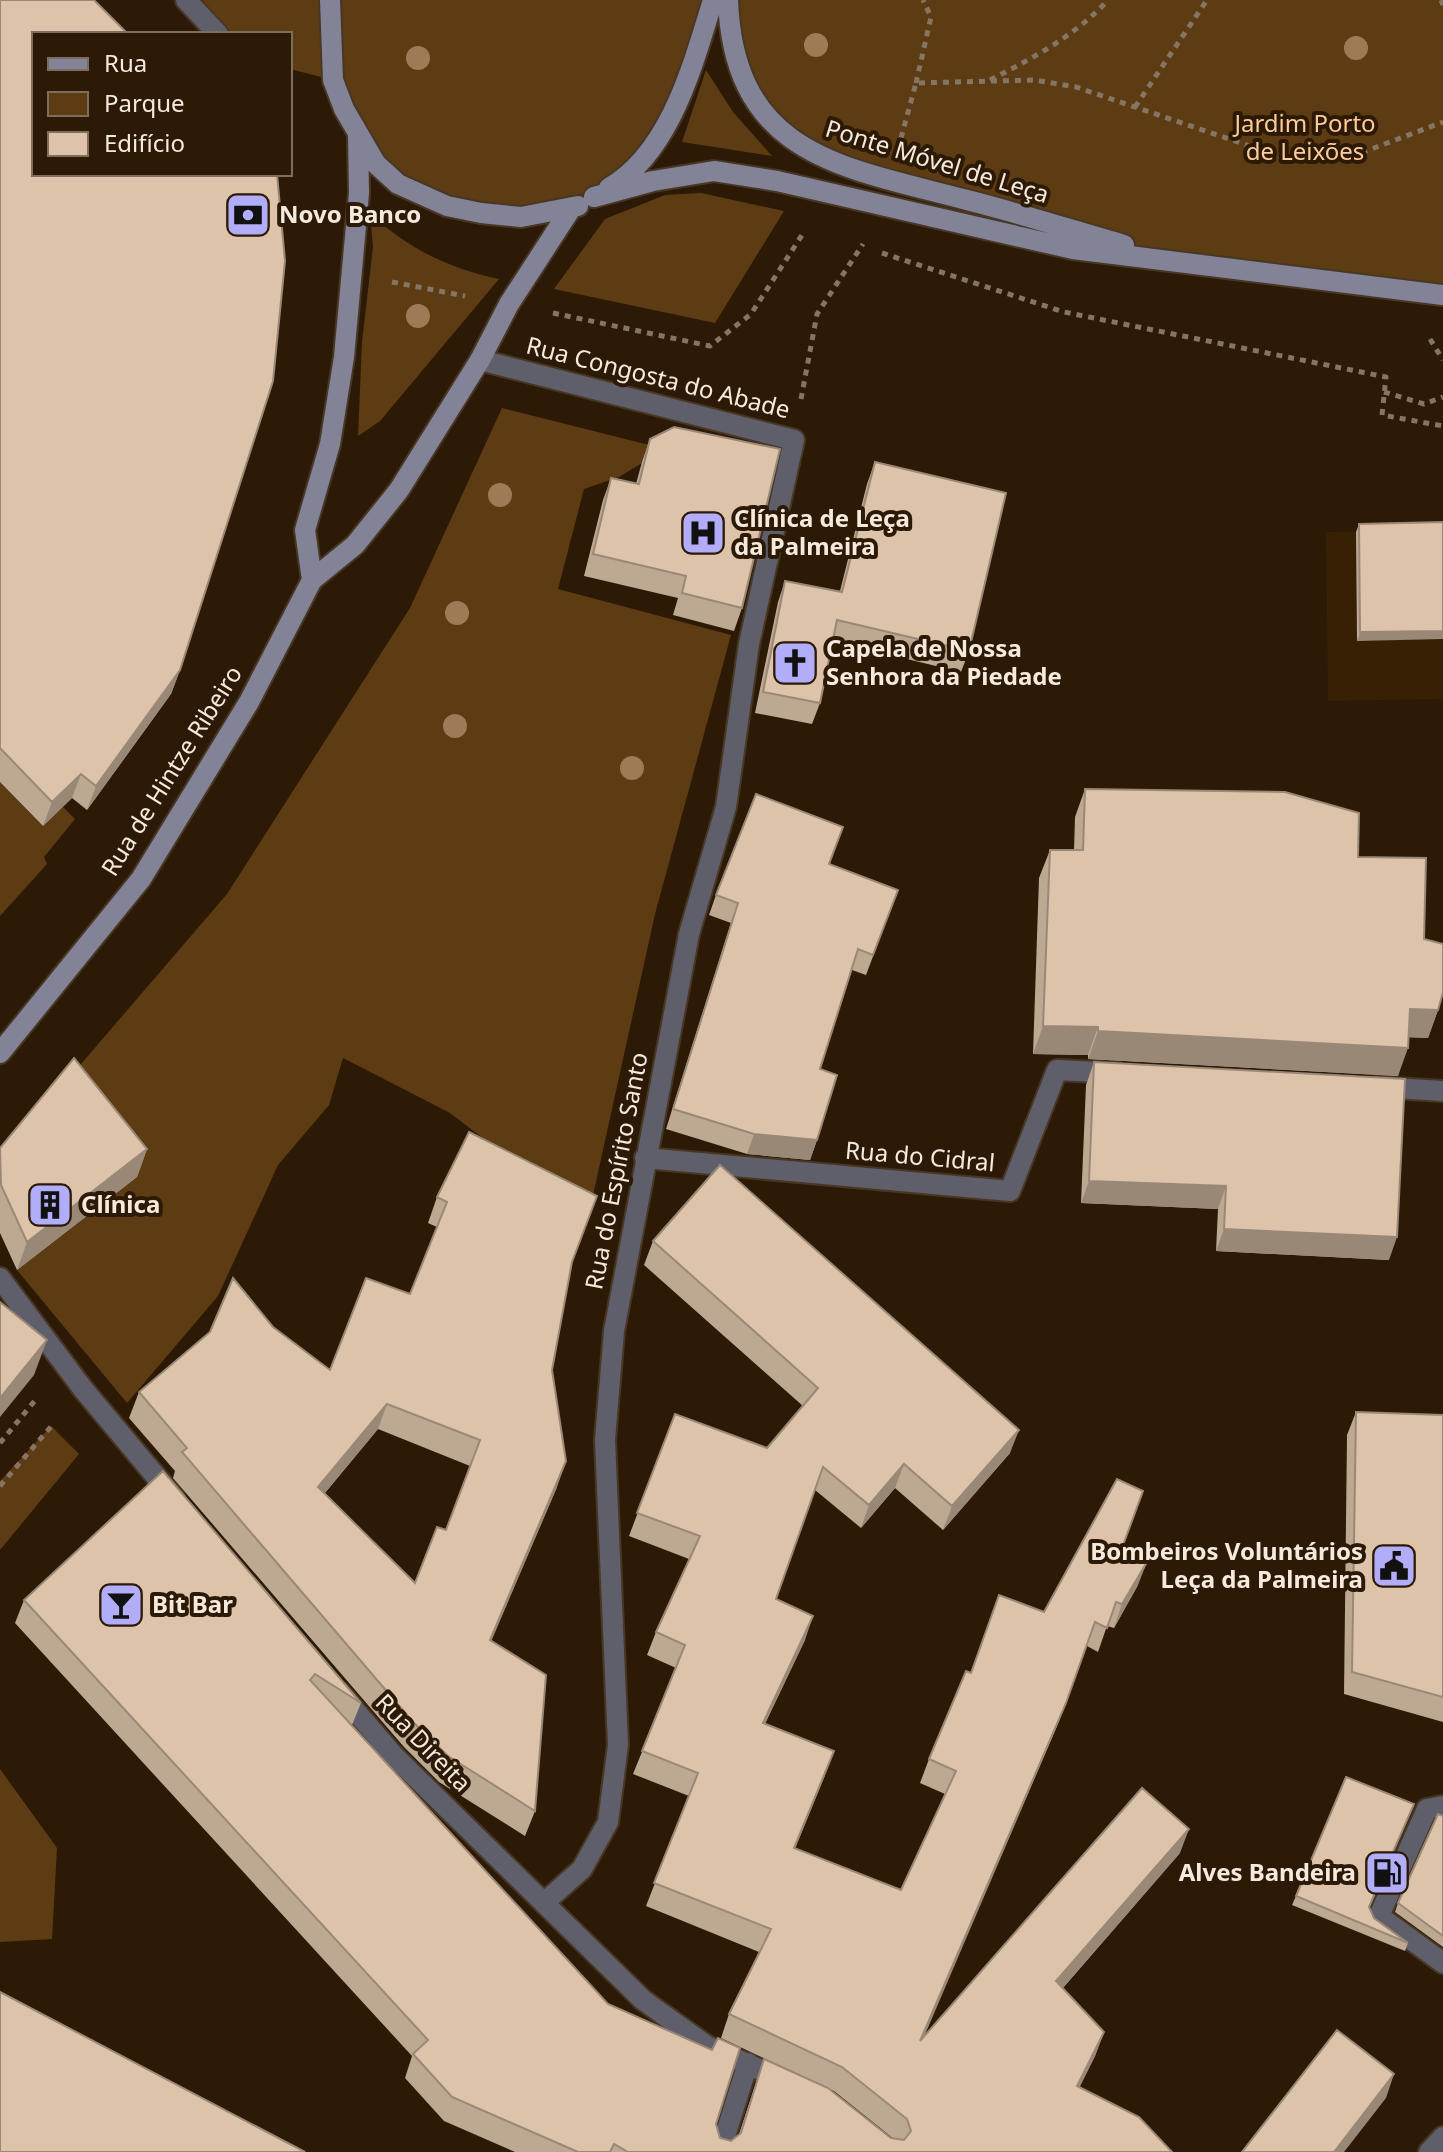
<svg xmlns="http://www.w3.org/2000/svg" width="1443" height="2152" viewBox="0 0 1443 2152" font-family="'Noto Sans',sans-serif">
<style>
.built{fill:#372004}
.green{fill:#5e3c13}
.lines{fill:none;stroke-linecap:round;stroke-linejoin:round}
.lane-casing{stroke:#483724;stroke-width:24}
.street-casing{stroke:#483724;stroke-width:24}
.secondary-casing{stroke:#483724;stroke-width:24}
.path{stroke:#857565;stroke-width:5;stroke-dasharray:6 6;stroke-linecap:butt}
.lane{stroke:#5f5f6b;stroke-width:20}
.street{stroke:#5f5f6b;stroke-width:20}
.secondary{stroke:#838397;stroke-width:20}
.tree{fill:#9e7b56}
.wall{fill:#bda892;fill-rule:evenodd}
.shaded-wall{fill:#9a8877}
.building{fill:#dcc3aa;stroke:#9a8877;stroke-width:2;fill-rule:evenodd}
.labels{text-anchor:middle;stroke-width:8;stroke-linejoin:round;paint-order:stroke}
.park-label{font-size:24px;fill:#fccb98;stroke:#2c1a06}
.street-label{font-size:24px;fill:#f6e9dd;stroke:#2c1a06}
.poi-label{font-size:24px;font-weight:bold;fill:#f6e9dd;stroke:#2c1a06;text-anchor:start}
</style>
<rect width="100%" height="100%" fill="#2c1a06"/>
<path class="built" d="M1443,530V699L1328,701L1326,532Z"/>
<path class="green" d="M186,0H713L667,120L594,197L521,217L398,184L333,80L290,69V34H218Z
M728,0H1443V296L1178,261L830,160L758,108Z
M706,70L733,112L772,156L682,142Z
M701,193L784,211L715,323L554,289L605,219L665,195Z
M370,214C410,249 447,268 499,279L380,421L358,436L362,342L373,247Z
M502,408L665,449L619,477L584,489L558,589L731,635L655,914L588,1218L450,1113L343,1058L329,1105L278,1165L218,1296L127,1403L17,1270L137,1177L63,1085L227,894L410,608Z
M0,782L43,826L63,807L75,819L44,857L47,864L0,916Z
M51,1426L79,1454L0,1550V1481Z
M0,1769L57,1848L52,1939L0,1942Z"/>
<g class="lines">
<g class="lane-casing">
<path id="lane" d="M1443,1806L1427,1809L1379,1916L1443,1963"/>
</g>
<g class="street-casing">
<path id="street" d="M186,0L218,34
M480,360L794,440L749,644L726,807L689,934L614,1331L605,1440L618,1745L608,1822L582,1869L546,1901
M1377,1087L1443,1091
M645,1158L1010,1191L1057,1070L1117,1073
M0,1278L83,1389L174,1498
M340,1693L394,1756L643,2000L707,2046L785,2081
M720,2152L748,2063
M1429,2152L1443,2137"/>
</g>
<g class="secondary-casing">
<path id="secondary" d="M330,0L333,80L344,109L376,164L398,184L447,206L481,213L521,217L578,206
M728,0C734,156 842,167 967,200C1019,213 1072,230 1124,245
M609,188C671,152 693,64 713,0
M594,197L653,181L714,171L777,181L1073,249L1443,295
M312,580L305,530L330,444L344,357L359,193L358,134
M0,1053L141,879L249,702L312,580L355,545L399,490L480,360L509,304L570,210"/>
</g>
<path class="path" d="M1441,0L1443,5
M990,80C1033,58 1075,36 1108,0
M916,83L931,17L923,0
M1135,107L1207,0
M901,138L916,83L1034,80L1076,87L1291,160L1353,156L1443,122
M882,253L1064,312L1386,377L1382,415L1443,426
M392,282L465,296
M553,313L710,346L751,314L804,232
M1430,339L1443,360
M1384,392L1424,404L1443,397
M801,399L817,314L863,244
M0,1443L37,1398
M0,1486L54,1423"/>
<use href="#lane" class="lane"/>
<use href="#street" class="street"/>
<use href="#secondary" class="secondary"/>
</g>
<g class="tree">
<circle cx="816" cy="45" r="12"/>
<circle cx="1356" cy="48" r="12"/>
<circle cx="418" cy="58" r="12"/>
<circle cx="418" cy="316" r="12"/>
<circle cx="500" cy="495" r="12"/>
<circle cx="457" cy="613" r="12"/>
<circle cx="455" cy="726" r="12"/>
<circle cx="632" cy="768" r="12"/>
</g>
<path class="wall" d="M0,0L180,670L171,694L87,810L72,798L43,826L0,782Z
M650,439L742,608L734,631L673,615L678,598L584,576L603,500L611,478L636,484L642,462Z
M875,462L969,651L961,672L832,641L820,703L812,724L755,713L778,602L785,581L840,591L867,484Z
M1443,522L1357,641L1356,532L1359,524Z
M1085,789L1358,857L1424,939L1438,1010L1428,1038L1408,1037L1398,1076L1088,1059V1055L1033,1054L1039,878L1050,850H1074L1075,817Z
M829,864L898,890L866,975L852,970L820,1069L817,1140L810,1160L747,1154L666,1129L731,923L709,915L716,895Z
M1094,1062L1389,1260L1216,1251L1218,1209L1081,1203L1086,1085Z
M0,1148L147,1149L137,1177L17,1270L0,1233Z
M437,1197L572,1264L552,1370L557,1487L491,1641L535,1811L525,1836L439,1782L404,1747L173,1478L175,1471L129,1418L139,1392L273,1327L330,1370L410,1294L437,1227L428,1223ZM378,1429L470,1466L446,1530L415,1583L325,1493Z
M653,1241L1010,1453L943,1530L895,1488L861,1528L815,1490L776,1599L805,1640L765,1724L825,1775L795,1848L901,1890L945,1794L920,1783L929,1759L971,1673L1122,1548L1138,1585L1114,1628L1107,1626L1098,1652L1087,1646L1057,1726L923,2037L1180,1853L1063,1988L1104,2032L1095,2056L1079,2088L1172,2152H515L444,2121L405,2078L412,2056L15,1623L24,1600L163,1471L361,1703L352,1725L716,2124L720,2138L731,2141L739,2134L764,2059L891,2138L894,2139L834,2091L721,2038L729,2014L759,1952L646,1906L689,1796L633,1774L676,1668L647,1655L656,1632L689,1559L629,1536L675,1414L767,1448L803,1406L644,1265Z
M1356,1412L1443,1415V1722L1344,1694L1347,1435Z
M1443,1816V1947L1395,1912L1398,1903Z
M1296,1896L1369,1908L1374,1918L1408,1943L1405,1951L1292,1905Z"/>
<path class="shaded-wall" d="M1443,631V639L1357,641L1360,632Z
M180,670L171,694L87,810L96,786Z
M81,774L72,798L43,826L52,802Z
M1410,1009L1438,1010L1428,1038L1400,1037Z
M1043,1026L1098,1027L1088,1055L1033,1054Z
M1098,1031L1408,1048L1398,1076L1088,1059Z
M754,1134L817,1140L810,1160L747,1154Z
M147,1149L137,1177L17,1270L27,1242Z
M1089,1181L1226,1186L1218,1209L1081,1203Z
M1224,1229L1397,1237L1389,1260L1216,1251Z
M47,1340L34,1375L0,1417V1398Z
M387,1404L378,1429L309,1512L318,1487Z
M1019,1430L1010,1453L943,1530L952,1506Z
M566,1461L557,1487L481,1665L490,1640Z
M904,1464L895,1488L861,1528L869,1505Z
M1147,1562L1138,1585L1114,1628L1122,1604Z
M813,1616L805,1640L754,1746L763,1723Z
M1066,1703L1057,1726L912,2065L920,2041Z
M834,1751L825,1775L786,1871L794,1848Z
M1189,1829L1180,1853L1048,2005L1056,1981Z
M1104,2032L1095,2056L1068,2110L1077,2086Z
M1394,2074L1386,2098L1344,2152H1334Z"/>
<path class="building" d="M0,0H94L128,34H34V174H277L285,261L273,381L180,670L96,786L81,774L52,802L0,748Z
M674,427L780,449L742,608L682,593L686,576L593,554L611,478L639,484L650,439Z
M875,462L1006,493L969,651L837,620L820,703L763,692L785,581L842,592Z
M1443,522V631L1360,632L1359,524Z
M1085,789L1285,792L1359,813L1358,857L1426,858L1424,939L1443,944V992L1438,1010L1410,1009L1408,1048L1098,1031V1027L1043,1026L1050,850H1083Z
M756,794L843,827L829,864L898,890L873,955L858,949L820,1069L837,1075L817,1140L754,1134L673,1109L738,903L716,895Z
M74,1058L147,1149L27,1242L1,1185L0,1148Z
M1094,1062L1405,1079L1397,1237L1224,1229L1226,1186L1089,1181Z
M469,1132L597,1196L572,1262L552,1370L566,1461L490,1640L546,1675L535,1811L448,1756L413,1722L182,1452L187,1448L139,1392L210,1332L233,1278L273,1327L330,1370L366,1278L410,1294L447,1202L437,1197ZM387,1404L480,1440L446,1530L437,1527L415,1583L318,1487Z
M720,1165L1019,1430L952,1506L904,1464L869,1505L823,1467L776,1599L813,1616L763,1723L834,1751L794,1848L901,1890L956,1771L929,1759L966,1671L971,1673L999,1595L1044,1612L1117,1479L1143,1491L1122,1548L1147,1562L1122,1604L1116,1602L1107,1628L1095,1622L1066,1703L920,2041L1142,1788L1189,1829L1056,1981L1104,2032L1077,2086L1139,2117L1172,2152H628L614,2144L610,2152H578L452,2097L413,2054L428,2040L24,1600L163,1471L361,1703L315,1674L310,1680L608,2004L712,2050L718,2038L740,2048L716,2124L720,2138L731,2141L741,2133L764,2059L828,2088L891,2138L904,2140L911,2131L907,2119L842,2067L729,2014L771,1929L654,1883L698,1773L642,1751L685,1645L656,1632L700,1536L637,1513L675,1414L767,1448L818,1388L653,1241Z
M0,1302L47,1340L0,1398Z
M1356,1412L1443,1415V1697L1352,1672Z
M1346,1777L1414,1804L1369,1907L1374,1918L1408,1943L1296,1896Z
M1438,1814L1443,1816V1936L1398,1903Z
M0,1992L305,2152H0Z
M1337,2030L1394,2074L1334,2152H1242Z"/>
<defs>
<g id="bank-square" transform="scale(2.3)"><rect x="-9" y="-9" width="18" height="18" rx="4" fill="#b2adf9" stroke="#2c1a06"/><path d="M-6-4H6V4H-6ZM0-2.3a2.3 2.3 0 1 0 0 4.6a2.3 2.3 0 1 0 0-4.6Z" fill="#111"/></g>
<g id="hospital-square" transform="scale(2.3)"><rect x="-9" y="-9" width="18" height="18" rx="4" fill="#b2adf9" stroke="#2c1a06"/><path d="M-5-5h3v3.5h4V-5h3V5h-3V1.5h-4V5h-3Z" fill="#111"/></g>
<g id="church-square" transform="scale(2.3)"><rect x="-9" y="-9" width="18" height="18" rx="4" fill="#b2adf9" stroke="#2c1a06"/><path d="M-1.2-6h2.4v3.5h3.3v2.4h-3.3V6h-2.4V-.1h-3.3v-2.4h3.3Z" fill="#111"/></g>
<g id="building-square" transform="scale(2.3)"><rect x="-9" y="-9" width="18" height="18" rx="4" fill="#b2adf9" stroke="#2c1a06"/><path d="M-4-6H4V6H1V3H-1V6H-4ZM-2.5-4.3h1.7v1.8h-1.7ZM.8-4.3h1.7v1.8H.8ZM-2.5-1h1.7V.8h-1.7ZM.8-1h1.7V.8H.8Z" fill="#111"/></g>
<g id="civic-square" transform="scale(2.3)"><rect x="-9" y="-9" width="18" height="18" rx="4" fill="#b2adf9" stroke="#2c1a06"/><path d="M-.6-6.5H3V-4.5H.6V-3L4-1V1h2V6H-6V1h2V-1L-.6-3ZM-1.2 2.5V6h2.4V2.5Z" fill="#111"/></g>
<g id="bar-square" transform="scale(2.3)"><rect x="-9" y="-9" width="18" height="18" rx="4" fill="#b2adf9" stroke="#2c1a06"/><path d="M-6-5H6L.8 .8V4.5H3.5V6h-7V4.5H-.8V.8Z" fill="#111"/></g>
<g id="fuel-square" transform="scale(2.3)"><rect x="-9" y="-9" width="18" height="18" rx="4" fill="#b2adf9" stroke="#2c1a06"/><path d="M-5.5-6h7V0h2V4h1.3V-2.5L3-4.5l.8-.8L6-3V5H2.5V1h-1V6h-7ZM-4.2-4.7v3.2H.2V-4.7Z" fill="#111"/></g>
</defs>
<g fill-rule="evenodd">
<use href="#bank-square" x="248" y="215"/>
<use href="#hospital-square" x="703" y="533"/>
<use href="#church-square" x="795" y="663"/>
<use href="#building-square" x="50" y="1205"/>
<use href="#civic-square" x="1394" y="1566"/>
<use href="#bar-square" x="121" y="1605"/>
<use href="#fuel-square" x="1387" y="1873"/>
</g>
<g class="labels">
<g class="park-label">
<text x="1305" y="132">Jardim Porto<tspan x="1305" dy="28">de Leixões</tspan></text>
</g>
<g class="street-label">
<text transform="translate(937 162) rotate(17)" y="8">Ponte Móvel de Leça</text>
<text transform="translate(658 378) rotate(14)" y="8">Rua Congosta do Abade</text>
<text transform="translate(172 771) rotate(-58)" y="8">Rua de Hintze Ribeiro</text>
<text transform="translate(920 1157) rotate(5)" y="8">Rua do Cidral</text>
<text transform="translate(617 1171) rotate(-79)" y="8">Rua do Espírito Santo</text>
<text transform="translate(423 1743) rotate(46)" y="8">Rua Direita</text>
</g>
<g class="poi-label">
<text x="279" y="223">Novo Banco</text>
<text x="734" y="527">Clínica de Leça<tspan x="734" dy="28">da Palmeira</tspan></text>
<text x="826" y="657">Capela de Nossa<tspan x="826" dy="28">Senhora da Piedade</tspan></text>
<text x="81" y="1213">Clínica</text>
<text x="1363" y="1560" text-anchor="end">Bombeiros Voluntários<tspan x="1363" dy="28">Leça da Palmeira</tspan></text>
<text x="152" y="1613">Bit Bar</text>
<text x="1356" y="1881" text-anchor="end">Alves Bandeira</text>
</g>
</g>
<rect x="32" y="32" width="260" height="144" fill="#2c1a06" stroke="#7d6d5c" stroke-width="2"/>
<rect x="48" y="58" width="40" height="12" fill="#838397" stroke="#7d6d5c" stroke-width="2"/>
<text x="104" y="72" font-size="24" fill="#f6e9dd">Rua</text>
<rect x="48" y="92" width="40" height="24" fill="#5e3c13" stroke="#7d6d5c" stroke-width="2"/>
<text x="104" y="112" font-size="24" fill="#f6e9dd">Parque</text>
<rect x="48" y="132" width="40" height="24" fill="#dcc3aa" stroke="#7d6d5c" stroke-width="2"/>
<text x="104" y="152" font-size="24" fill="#f6e9dd">Edifício</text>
</svg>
